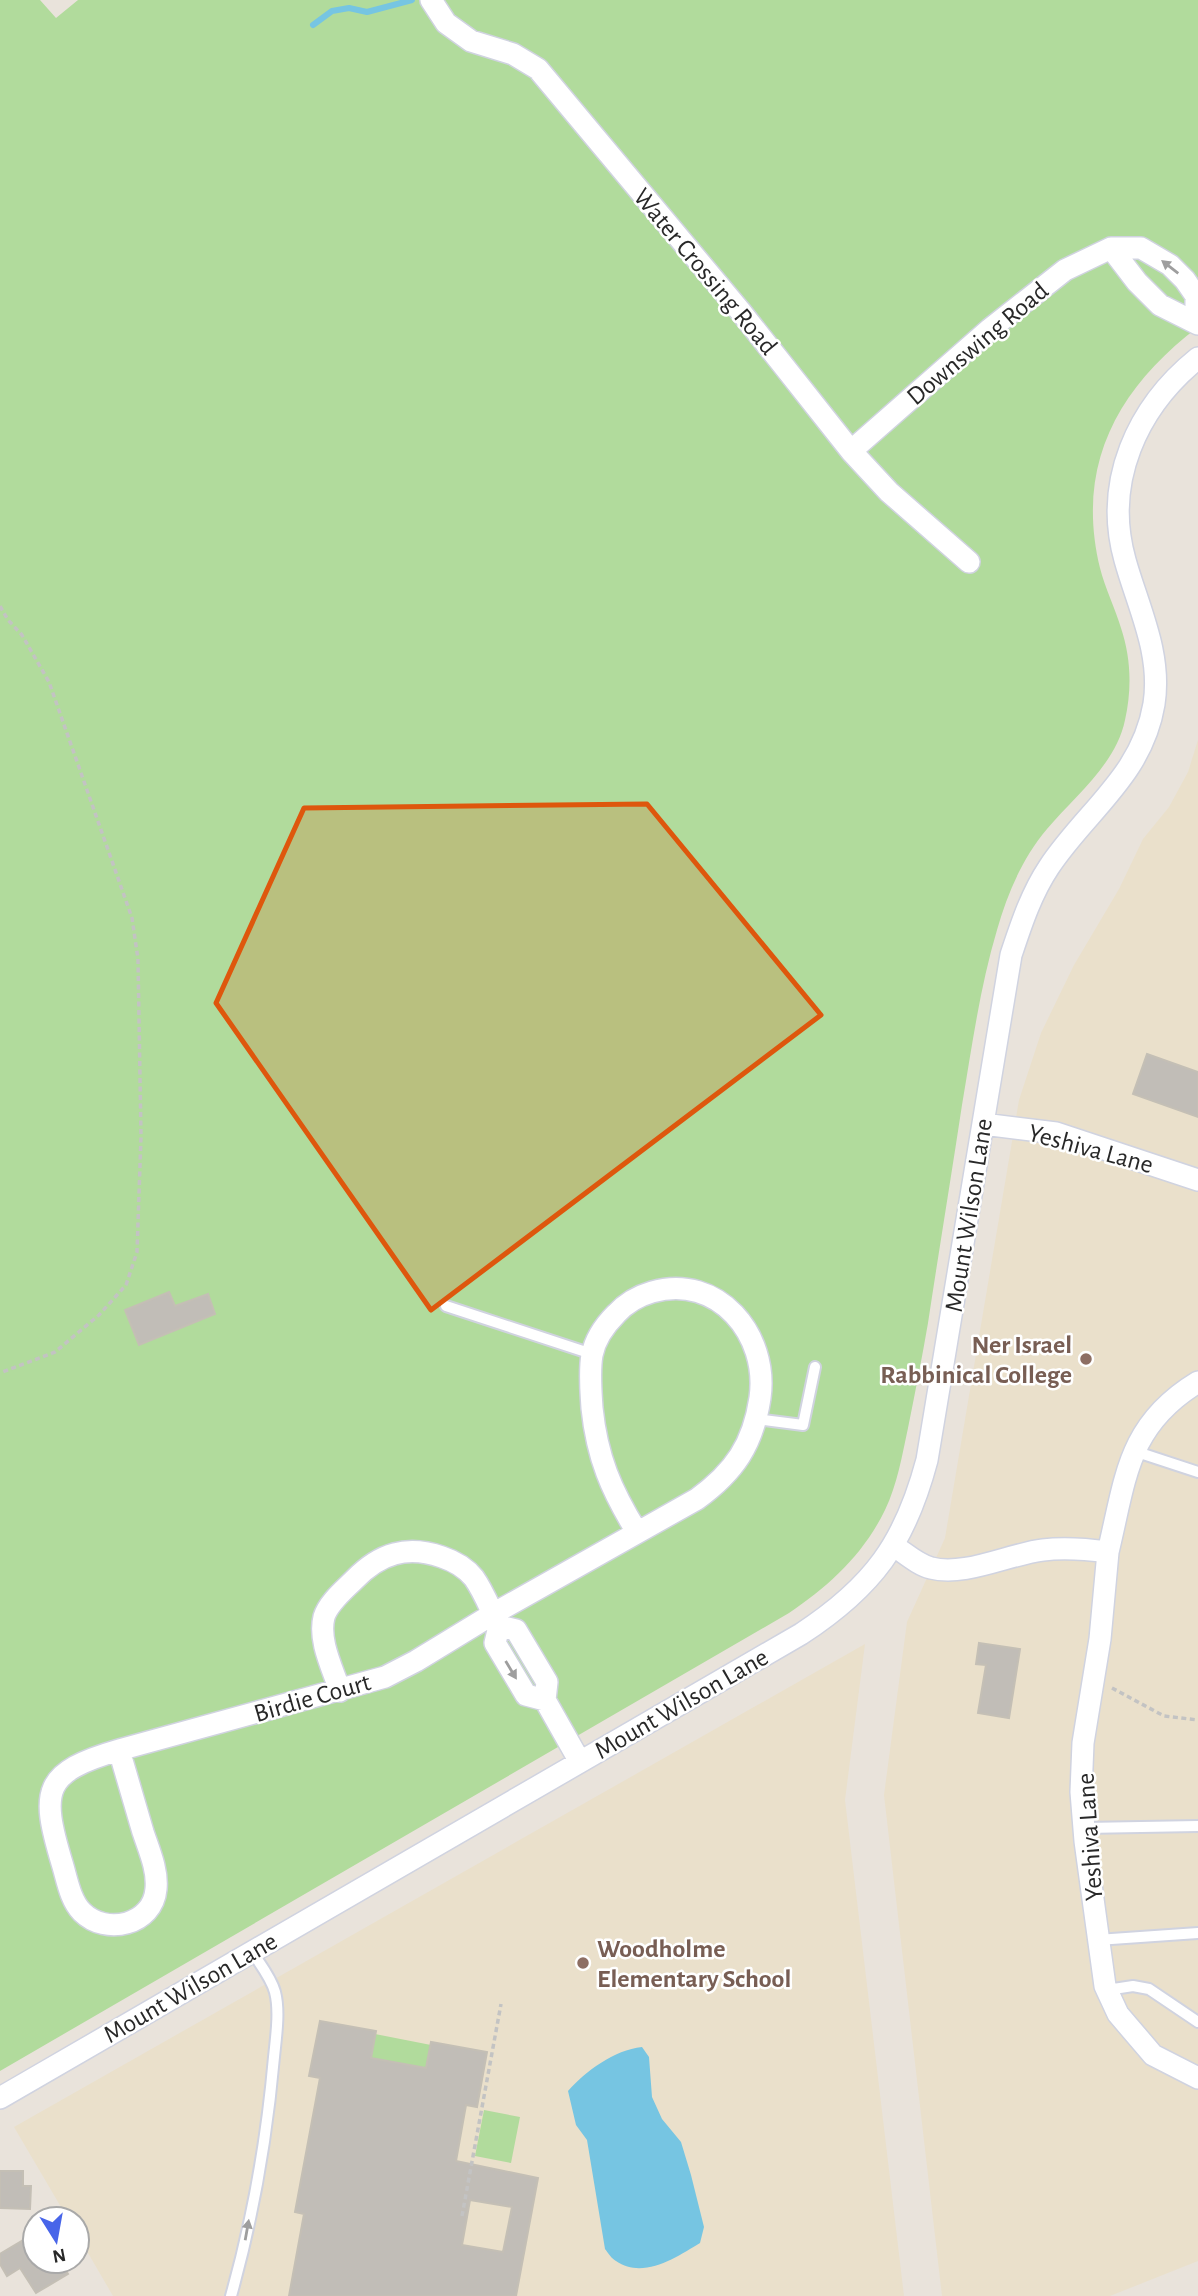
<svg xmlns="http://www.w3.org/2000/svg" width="1198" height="2296" viewBox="0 0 1198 2296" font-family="'Alegreya Sans',sans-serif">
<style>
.education{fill:#eae0cb}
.green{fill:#b1db9c}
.water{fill:#76c5e2}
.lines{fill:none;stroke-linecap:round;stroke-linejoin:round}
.stream{stroke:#76c5e2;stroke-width:6}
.building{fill:#c1bdb7;stroke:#c4bfb5;stroke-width:2;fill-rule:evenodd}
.service-casing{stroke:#d0d3e0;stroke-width:14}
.minor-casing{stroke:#d0d3e0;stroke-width:24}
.path{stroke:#c3c3c3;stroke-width:3.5;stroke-dasharray:5 3.5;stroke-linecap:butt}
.service{stroke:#fff;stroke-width:10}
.minor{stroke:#fff;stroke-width:21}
.oneway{fill:#9e9e9e}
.marked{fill:#de570d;fill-opacity:0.2;stroke:#de570d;stroke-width:5;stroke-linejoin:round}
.education-dot{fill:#8d6e63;stroke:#fff;stroke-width:2.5}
.labels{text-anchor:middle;stroke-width:5;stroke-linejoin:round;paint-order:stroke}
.street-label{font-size:26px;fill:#282828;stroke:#fff}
.education-label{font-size:26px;font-weight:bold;fill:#785e54;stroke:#fff;text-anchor:end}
</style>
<rect width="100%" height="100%" fill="#e9e3db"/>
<path class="education" d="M1198,740V2261L1110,2296H942L884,1795L907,1622L945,1538L1019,1100L1041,1033L1074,965L1119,889L1143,839L1169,807L1188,772Z
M865,1644L845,1800L904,2296H113L77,2234V2219H68L14,2127Z"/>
<path class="green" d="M0,0H40L56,18L78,0H1198V327C1118,388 1075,465 1100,568C1105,588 1115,608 1121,628C1131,658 1132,689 1125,720C1116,764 1075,796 1047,829C1023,857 1007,894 997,930C980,987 972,1046 962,1105C951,1178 939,1250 928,1323C922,1358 915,1393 908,1428C902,1456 897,1485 885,1510C863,1555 829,1586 789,1613L0,2071Z
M375,2034L431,2045L426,2068L371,2058Z
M484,2110L520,2117L511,2163L475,2156Z"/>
<path class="water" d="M642,2047L649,2057L652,2097L662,2119L681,2142L691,2175L704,2227L700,2243C677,2257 643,2280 616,2261C612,2259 608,2253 605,2249L587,2140L576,2125L568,2091C586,2071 614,2050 642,2047Z"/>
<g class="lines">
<path class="stream" d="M313,25L332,11L349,8L367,12L412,0"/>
</g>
<path class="building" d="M1147,1054L1198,1072V1117L1133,1094Z
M169,1292L175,1306L208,1294L215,1314L139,1345L125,1310Z
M979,1643L1020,1649L1009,1718L978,1713L986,1665L976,1664Z
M320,2021L376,2031L371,2058L426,2068L431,2042L487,2052L477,2107L466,2105L456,2161L538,2178L516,2296H289L304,2214L295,2212L320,2078L309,2076ZM470,2200L512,2207L503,2252L462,2245Z
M0,2171H23V2186H31L30,2209L0,2208Z
M35,2233V2261H60L68,2274L36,2293L20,2268L7,2276L0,2264V2254Z"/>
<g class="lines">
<g class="service-casing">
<path id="service" d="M446,1306L592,1354
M756,1419L803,1425L815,1367
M1134,1451L1198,1472
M1084,1828L1198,1826
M1097,1940L1198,1933
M1107,1990L1133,1986L1149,1989L1198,2022
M231,2296C253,2218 267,2137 274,2057C276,2037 280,2011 275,1992C271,1977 259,1963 251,1950"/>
</g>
<g class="minor-casing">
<path id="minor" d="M431,0L446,23L471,41L513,54L538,69L741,312L851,451L889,492L969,562
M1111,248L1137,282L1160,305L1198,324
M851,451L990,329L1065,270L1111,248H1141L1170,265L1185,280L1196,296V322
M983,1124L1056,1133L1198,1180
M894,1546C905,1553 918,1565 931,1568C964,1577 1009,1554 1043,1550C1065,1547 1086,1549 1108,1552C1126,1478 1127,1425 1198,1382
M1108,1552L1100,1639L1083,1743L1081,1792L1085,1841L1105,1986L1118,2014L1153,2055L1198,2078
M499,1626L516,1630L547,1682L545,1700L580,1762
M340,1691C333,1669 318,1641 324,1617C328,1603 344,1590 354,1580C380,1553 407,1545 442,1557C454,1561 466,1568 474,1578C484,1592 491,1611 499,1626L495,1643L526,1695L545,1700
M119,1750C127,1777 135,1804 143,1832C149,1850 158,1870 156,1889C153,1925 106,1936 82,1912C70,1900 67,1879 62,1863C40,1790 43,1772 119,1750L385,1677L416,1661L493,1614L697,1499C734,1472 753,1445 760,1398C769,1335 718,1273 652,1292C638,1296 626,1303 616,1314C605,1325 595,1339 592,1355C589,1372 591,1391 592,1408C597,1457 611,1490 637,1532
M0,2098L801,1634C873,1587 905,1543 927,1460L1011,955C1021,925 1031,894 1049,867C1086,811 1142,776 1154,704C1162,653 1138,607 1125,560C1103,482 1137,407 1198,358"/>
</g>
<path class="path" d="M0,606L8,620L22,635L49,682L132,918L138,959L141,1136L137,1252L126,1285L99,1315L55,1352L0,1373
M1112,1688L1164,1716L1198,1720
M462,2216L501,2004"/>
<use href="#service" class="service"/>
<use href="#minor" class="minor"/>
</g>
<defs><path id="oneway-solid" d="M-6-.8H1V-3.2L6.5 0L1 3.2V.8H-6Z" transform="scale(1.75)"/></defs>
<g class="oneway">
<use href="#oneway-solid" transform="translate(1170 267) rotate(-142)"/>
<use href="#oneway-solid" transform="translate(511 1670) rotate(59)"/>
<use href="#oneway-solid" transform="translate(247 2230) rotate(-80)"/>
</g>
<path class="marked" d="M647,804L821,1015L431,1310L216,1003L304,808Z"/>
<g class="education-dot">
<circle cx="1086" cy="1359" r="7"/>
<circle cx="583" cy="1963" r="7"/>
</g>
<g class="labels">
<g class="street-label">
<text transform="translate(706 271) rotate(50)" y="9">Water Crossing Road</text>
<text transform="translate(977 343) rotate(-40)" y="9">Downswing Road</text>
<text transform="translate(1091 1148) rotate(15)" y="9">Yeshiva Lane</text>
<text transform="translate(968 1215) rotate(-81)" y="9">Mount Wilson Lane</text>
<text transform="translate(312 1697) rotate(-16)" y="9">Birdie Court</text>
<text transform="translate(681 1703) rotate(-30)" y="9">Mount Wilson Lane</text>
<text transform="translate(1089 1837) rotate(-94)" y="9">Yeshiva Lane</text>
<text transform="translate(190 1987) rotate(-30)" y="9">Mount Wilson Lane</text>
</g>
<g class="education-label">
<text x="1072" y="1353">Ner Israel<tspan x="1072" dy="30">Rabbinical College</tspan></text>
<text x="597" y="1957" text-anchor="start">Woodholme<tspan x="597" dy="30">Elementary School</tspan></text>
</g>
</g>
<g transform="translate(56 2240) rotate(169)"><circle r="33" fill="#ffffff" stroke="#a9a9a9" stroke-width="2"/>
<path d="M0-5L12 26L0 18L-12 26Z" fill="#4865e9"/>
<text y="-10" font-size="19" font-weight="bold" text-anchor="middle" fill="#282828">N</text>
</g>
</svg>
